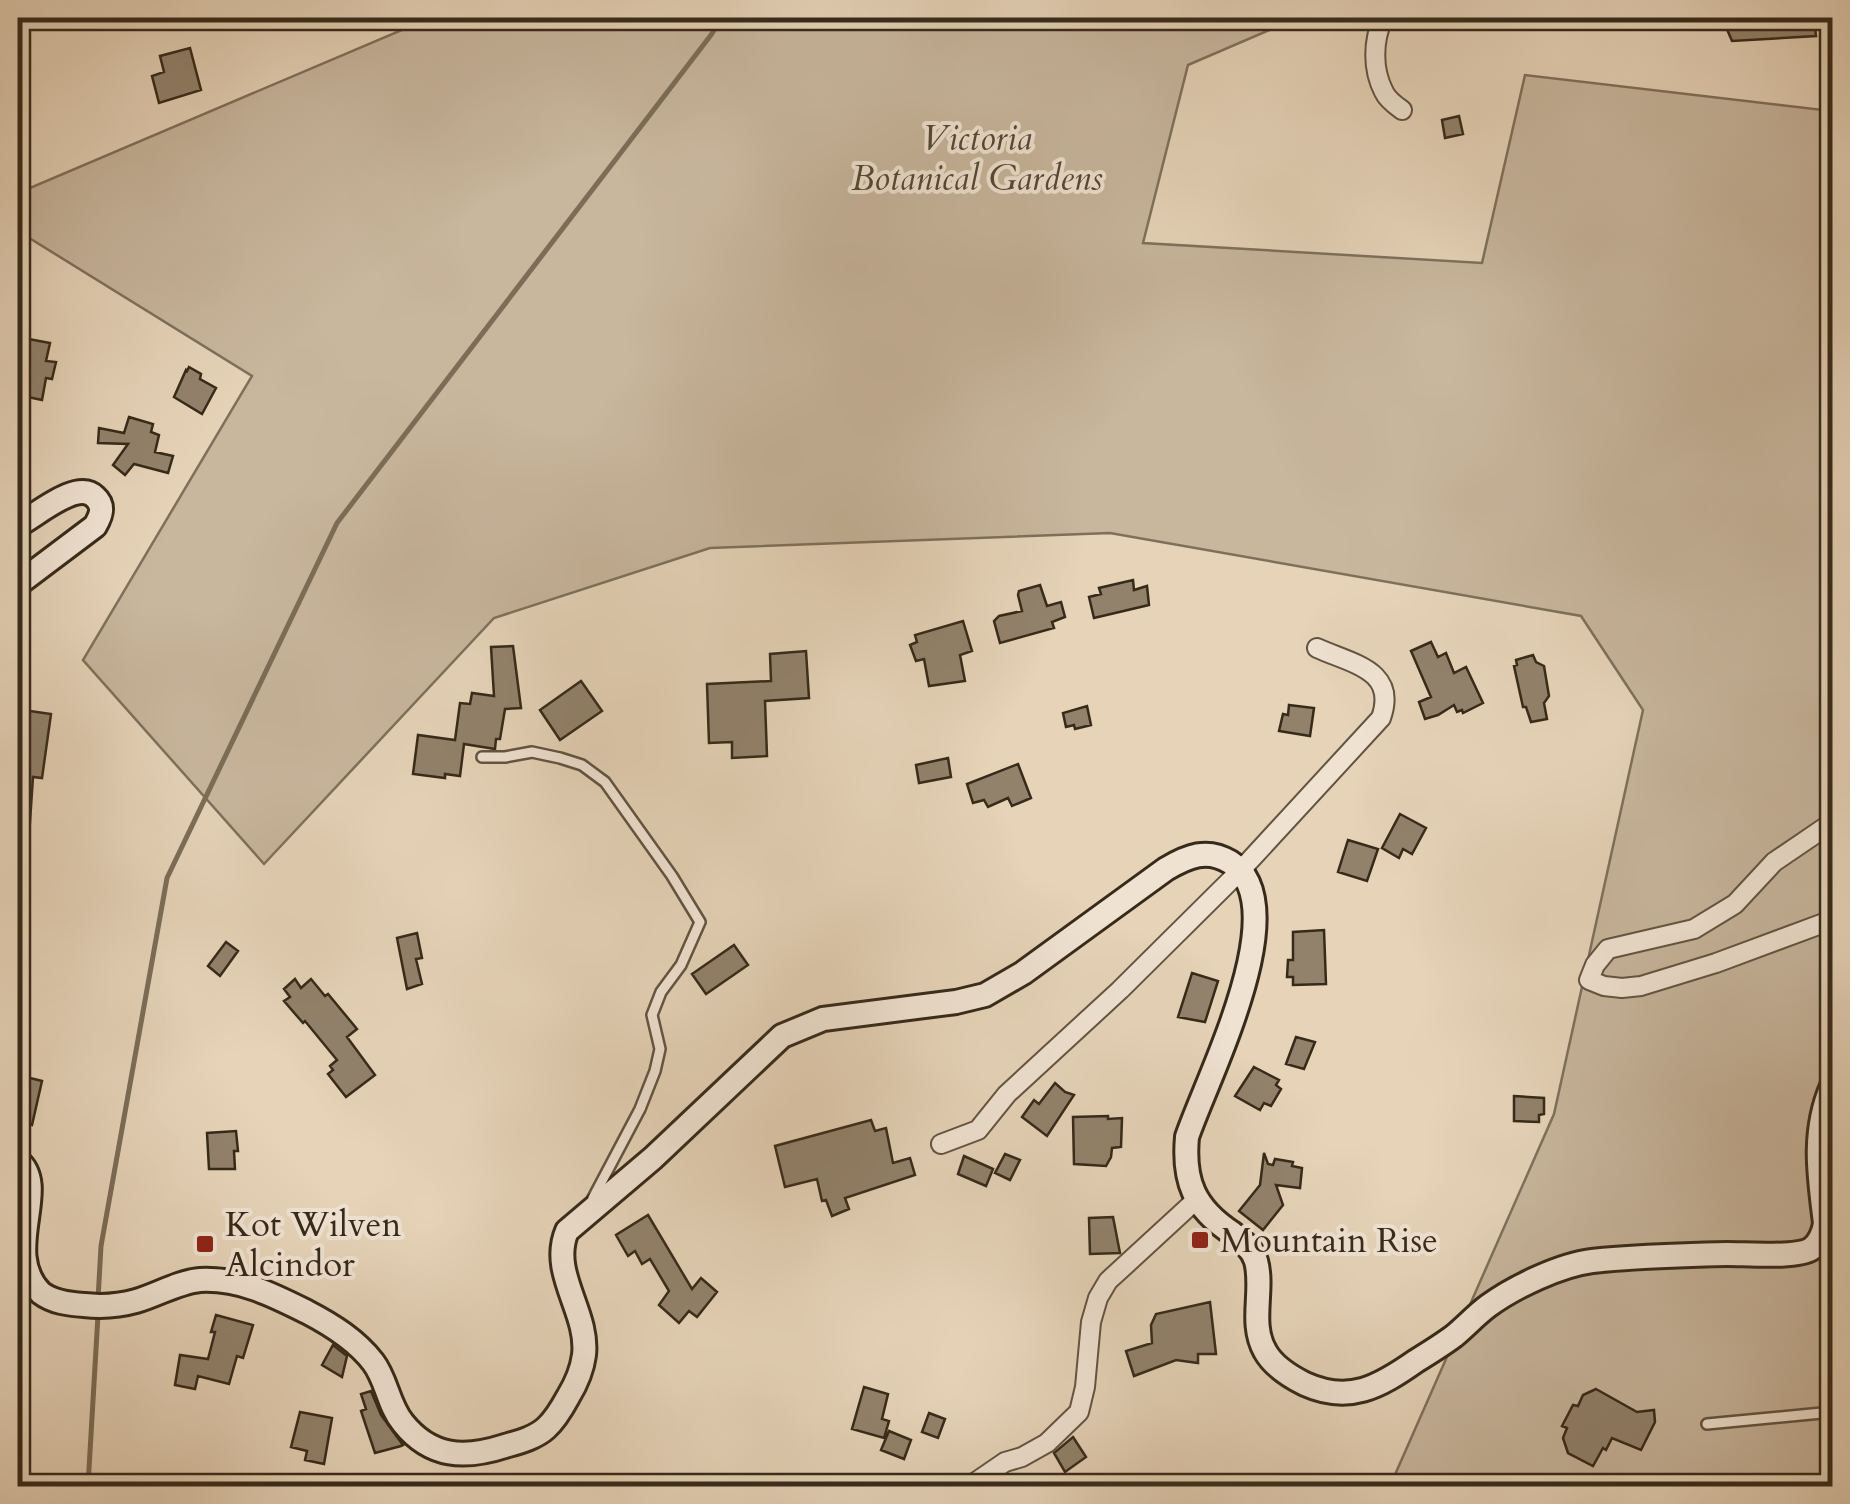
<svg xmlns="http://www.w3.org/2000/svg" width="1850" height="1504" viewBox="0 0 1850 1504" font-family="Cardo,serif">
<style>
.green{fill:#c8b69d;stroke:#7f705c;stroke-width:2.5}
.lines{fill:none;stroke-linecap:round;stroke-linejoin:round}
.stream{stroke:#7c6d58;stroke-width:5}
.building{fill:#92826c;stroke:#362a1a;stroke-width:2.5}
.lane-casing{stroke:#625442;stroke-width:14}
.street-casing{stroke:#625442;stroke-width:22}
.secondary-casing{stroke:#362a1a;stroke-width:28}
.lane{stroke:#efe2d1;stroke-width:9}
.street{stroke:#efe2d1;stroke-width:18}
.secondary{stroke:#efe2d1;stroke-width:22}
.poi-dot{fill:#8f2418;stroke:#efe2d1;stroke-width:4}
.labels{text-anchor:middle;stroke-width:8;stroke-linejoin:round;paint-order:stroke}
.park-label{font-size:35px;font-style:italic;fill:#534634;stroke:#efe2d1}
.poi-label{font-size:35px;fill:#362a1a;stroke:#efe2d1;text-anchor:start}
</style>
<rect width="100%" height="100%" fill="#e6d3b8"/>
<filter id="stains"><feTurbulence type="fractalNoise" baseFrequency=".002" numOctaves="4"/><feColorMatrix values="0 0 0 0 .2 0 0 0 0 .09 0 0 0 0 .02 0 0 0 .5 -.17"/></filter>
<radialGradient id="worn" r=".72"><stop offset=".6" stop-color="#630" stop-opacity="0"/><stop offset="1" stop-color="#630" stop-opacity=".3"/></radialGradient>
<path class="green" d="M430,18H1297L1188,65L1143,243L1482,263L1525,75L1832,111V1486H1390L1554,1114L1643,710L1581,616L1110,533L710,548L494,618L264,864L83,660L252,376L18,231V193Z"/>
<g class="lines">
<path class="stream" d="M98,1299L101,1246L167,878L337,523L711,35L722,18
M88,1486L98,1315"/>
</g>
<path class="building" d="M1726,18H1814L1816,36L1732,41L1726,27Z
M190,48L201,90L159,103L152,76L164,72L160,56Z
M1459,116L1463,134L1445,138L1442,120Z
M18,337L50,343L46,361L56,362L52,379L46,378L42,400L18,395Z
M189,367L201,374L200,379L216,388L202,414L174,397L186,370L187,371Z
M129,417L153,424L151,432L159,435L155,452L173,456L168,473L134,464L125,475L113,465L128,444L98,443L99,428L124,433Z
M1133,580L1134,590L1147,586L1149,605L1094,618L1089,597L1101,594L1099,588Z
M1040,585L1047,606L1061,602L1065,617L1052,622L1054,628L1000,643L994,621L999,616L1022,611L1018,595L1019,591Z
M963,621L972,651L960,655L965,681L929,686L924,659L916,661L910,645L917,642L915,635Z
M1431,642L1438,657L1446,653L1454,673L1466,667L1483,703L1463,713L1462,710L1457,712L1454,705L1438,715L1425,719L1419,702L1431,697L1411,651Z
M513,646L521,708L505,709L500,739H496L495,749L464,744L460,776L445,774V778L413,774L418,735L455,740L460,703L470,704L472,693L494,696L491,647Z
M806,651L809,698L765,701L767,756L732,758V742L709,743L707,684L771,681L770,654Z
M1533,655L1536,662L1544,666L1549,696L1544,703L1547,719L1531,722L1526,707H1523L1514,666L1517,665L1516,660Z
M581,681L602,711L560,740L540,710Z
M1289,705L1314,708L1310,736L1279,731L1283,714L1288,715Z
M1087,706L1091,725L1075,729L1074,725L1066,727L1063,713Z
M23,710L51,714L42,778L33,777L29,837L18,836V751Z
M948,758L951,777L919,783L916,765Z
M1018,764L1031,798L1012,806L1008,798L988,807L984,800L973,803L967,784Z
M1400,814L1426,828L1412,854L1403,849L1399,858L1382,848Z
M1348,840L1378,849L1367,881L1338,872Z
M1324,930L1326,984L1293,985V977H1287L1288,960H1293V932Z
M417,933L422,958L416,959L422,984L407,989L397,938Z
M226,942L238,951L220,976L208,966Z
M734,945L748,965L706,994L692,974Z
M1192,973L1218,981L1205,1022L1178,1017Z
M295,979L301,988L311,979L325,996L328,994L357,1029L347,1037L375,1075L346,1097L328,1074L333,1070L330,1066L337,1060L305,1021L303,1023L284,1001L290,997L284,989Z
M1296,1037L1315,1042L1304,1069L1286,1064Z
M1254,1067L1279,1080L1276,1085L1281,1089L1271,1106L1264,1103L1260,1110L1235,1096Z
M18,1075L42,1081L32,1125L18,1122Z
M1055,1083L1065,1092L1074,1095L1047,1136L1022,1117L1034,1100L1039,1104Z
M1514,1096L1544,1098V1114L1539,1115V1122L1514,1121Z
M1108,1116V1119L1122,1118L1121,1147L1112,1148L1111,1157L1106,1166L1074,1164L1073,1117Z
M871,1120L875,1131L886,1128L893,1163L910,1158L915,1175L845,1198L849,1209L832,1216L826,1200L822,1201L817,1179L785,1187L775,1146Z
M236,1131L238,1151H234L235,1169H209L207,1133Z
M1264,1153L1268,1164L1273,1165L1275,1159L1293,1162L1292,1166L1302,1168L1300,1188L1276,1185L1283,1205L1263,1230L1239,1211L1260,1185Z
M1005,1154L1020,1160L1010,1180L995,1173Z
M964,1156L993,1169L986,1186L958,1174Z
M648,1215L692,1289L701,1278L717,1292L697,1317L689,1311L679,1323L659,1305L669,1291L650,1259L642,1264L635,1251L628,1256L616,1235Z
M1113,1217L1120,1253L1090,1254L1089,1218Z
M1210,1302L1216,1354H1198V1363L1176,1360L1134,1376L1126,1351L1152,1343L1151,1325L1156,1314Z
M216,1315L253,1325L243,1358L237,1356L229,1384L198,1376L195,1389L175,1385L180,1355L208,1359L215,1332H211Z
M333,1345L347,1356L342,1377L322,1365Z
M864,1387L888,1394L882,1419L889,1421L884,1438L852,1429Z
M1596,1389L1637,1412L1654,1410L1655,1422L1641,1450L1612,1438L1606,1450L1603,1448L1593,1466L1568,1453L1563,1438L1567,1428L1562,1426L1573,1405L1578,1406L1583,1395Z
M371,1391L381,1415L403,1445L401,1446L375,1453L361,1411L366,1409L361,1394Z
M300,1412L332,1418L324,1464L305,1460L307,1451L291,1447Z
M929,1413L945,1419L938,1438L922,1432Z
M889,1431L911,1440L904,1459L881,1450Z
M1073,1437L1086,1457L1065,1472L1054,1453Z"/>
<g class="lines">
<g class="lane-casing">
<path id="lane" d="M482,757H505L532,752L560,758L582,765L605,782L672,876L700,922L681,965L661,992L652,1015L660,1049L655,1071L640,1109L593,1198
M1707,1424L1832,1412"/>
</g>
<g class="street-casing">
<path id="street" d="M1383,18C1373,41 1372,69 1384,92C1387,99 1395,105 1402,110
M1832,826L1824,828L1774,862L1735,904L1694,929L1608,949L1595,965L1589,980L1604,986L1622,988L1641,986L1716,963L1832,920
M941,1144L978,1130L1007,1094L1120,990L1241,870L1381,718C1398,670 1352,664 1317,648
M970,1486L1005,1462L1022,1457L1047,1443L1079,1412L1085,1387L1091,1322L1098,1298L1108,1281L1196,1200"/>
</g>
<g class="secondary-casing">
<path id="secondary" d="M18,525C36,516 77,479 95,497C105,506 101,516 95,526L18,584
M18,1161C51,1188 0,1252 41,1293C53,1302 68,1304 84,1305C102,1307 118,1306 136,1301C157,1295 178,1282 200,1280C240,1278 273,1295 307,1312C332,1325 356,1340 373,1362C387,1380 388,1405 403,1423C431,1458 465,1459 505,1446C519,1442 535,1438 546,1428C555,1420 562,1408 568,1397C576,1384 582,1370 584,1355C589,1312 549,1273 567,1231L653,1158L782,1036L823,1019L956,1002L985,995L1023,973L1166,869C1188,856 1207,848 1230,862C1298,904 1206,1080 1187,1137C1183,1181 1194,1208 1232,1233C1242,1241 1252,1248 1256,1261C1264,1290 1249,1323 1265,1351C1273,1366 1289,1376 1305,1384C1349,1404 1379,1387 1416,1361C1429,1353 1442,1345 1454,1336C1466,1326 1476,1315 1488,1306C1514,1287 1560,1265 1592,1261C1637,1256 1683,1255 1728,1254C1747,1254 1797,1258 1811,1249C1819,1244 1824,1232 1825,1223C1819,1175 1812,1132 1832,1086"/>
</g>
<use href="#lane" class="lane"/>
<use href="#street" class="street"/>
<use href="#secondary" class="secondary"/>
</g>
<g class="poi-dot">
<rect x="1190" y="1230" width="20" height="20" rx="5"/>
<rect x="195" y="1234" width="20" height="20" rx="5"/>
</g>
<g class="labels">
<g class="park-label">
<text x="977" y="150">Victoria<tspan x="977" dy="40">Botanical Gardens</tspan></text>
</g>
<g class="poi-label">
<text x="225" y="1236">Kot Wilven<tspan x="225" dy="40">Alcindor</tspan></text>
<text x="1220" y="1252">Mountain Rise</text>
</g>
</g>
<rect width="1850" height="1504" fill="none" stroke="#e6d3b8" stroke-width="60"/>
<rect x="20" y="20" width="1810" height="1464" fill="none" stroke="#362a1a" stroke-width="5"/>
<rect x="30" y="30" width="1790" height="1444" fill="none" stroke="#362a1a" stroke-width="2.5"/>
<rect width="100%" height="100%" filter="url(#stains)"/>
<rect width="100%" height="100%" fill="url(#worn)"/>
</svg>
